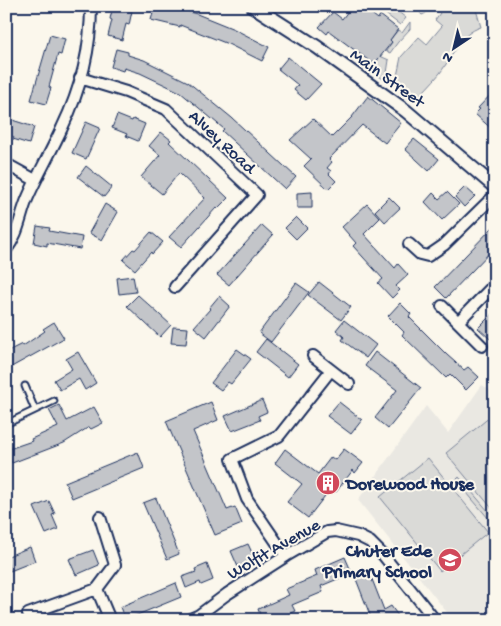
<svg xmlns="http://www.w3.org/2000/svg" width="501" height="626" viewBox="0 0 501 626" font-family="'Gochi Hand',sans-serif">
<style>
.built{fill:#eae8e2}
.green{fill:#dadad7;stroke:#7a849a}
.building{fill:#c3c5c9;stroke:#1b2f5e}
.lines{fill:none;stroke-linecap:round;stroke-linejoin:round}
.service-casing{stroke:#1b2f5e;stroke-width:9}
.minor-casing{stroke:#1b2f5e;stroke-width:14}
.tertiary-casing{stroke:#1b2f5e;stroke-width:16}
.service{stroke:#fbf7ec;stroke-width:5}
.minor{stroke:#fbf7ec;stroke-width:10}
.tertiary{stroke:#fbf7ec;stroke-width:12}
.labels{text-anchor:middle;stroke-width:4;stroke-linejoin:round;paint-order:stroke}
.street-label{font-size:18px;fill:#1b2f5e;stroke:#fbf7ec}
.poi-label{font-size:18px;font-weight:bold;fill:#1b2f5e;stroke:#fbf7ec;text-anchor:start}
</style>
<rect width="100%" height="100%" fill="#fbf7ec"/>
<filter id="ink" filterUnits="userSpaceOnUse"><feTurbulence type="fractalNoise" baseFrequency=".02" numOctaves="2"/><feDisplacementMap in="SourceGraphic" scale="10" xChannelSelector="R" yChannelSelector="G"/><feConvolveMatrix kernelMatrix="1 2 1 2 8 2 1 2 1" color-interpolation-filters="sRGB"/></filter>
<g filter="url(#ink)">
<path class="built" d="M482,385L495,393V620H453L358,500L426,406L448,433Z"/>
<path class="green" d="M387,6H391L406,18L400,25L383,12Z
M425,6H475L481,27C459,34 453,56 440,73C432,83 422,93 413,102L401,92L405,87L396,81L401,57L419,37L427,44L442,26L435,20L440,13L432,6L426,13L422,15L420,13Z
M410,22V29L398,42L390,53L386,51L392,42L390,40L398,30L402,33Z
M380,56L389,60L387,73L383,79L368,68Z
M491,416L495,421V512L446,453Z
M428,458L488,532L440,571L380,497Z
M459,477L495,519L494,525L456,480Z"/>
<path class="building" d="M113,6L132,11L129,25L126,24L122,40L108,36L112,20L110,19Z
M155,6H166L197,14L234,29L269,47L262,61L228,44L180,25V27L151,20Z
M352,6H362L378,19L380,15L398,29L390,40L392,42L375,63L373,62L372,63L329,31L327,34L319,27L333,12L342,19Z
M50,35L65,39L61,55L58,54L49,87L51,88L46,104L31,100Z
M116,49L128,52V55L144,60L188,82L232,118L296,177L285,189L222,131L224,129L180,92L140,73L124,68L123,71L111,67Z
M288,57L321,84L306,100L294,90L298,85L278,69Z
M495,90V132L475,114L480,109L478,108Z
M368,96L401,123L385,143L362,125L329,159L332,162L327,168L331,171L329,174L336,181L328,189L304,166L311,159L290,140L313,119L332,137L352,117Z
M117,115L132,121L133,119L145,124L138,141L126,136L127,134L112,128Z
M6,118L34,127L29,144L13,139L14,137L6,134Z
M86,122L100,128L86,159L72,153Z
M161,132L171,140L169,142L228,198L217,209L216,208L181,247L169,237L205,198L179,173L162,194L141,177L160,155L149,146Z
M414,139L439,159L429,171L405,149Z
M86,166L112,187L104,197L78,177Z
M465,187L475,196L464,207L455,197Z
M312,192V208H297V193Z
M447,192L459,204L442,220L425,202L433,193L439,199Z
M389,197L400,208L385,222L375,211Z
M105,204L118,212L102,240L89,233Z
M367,204L380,218L364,234L395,268L398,264L408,275L396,286L400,290L392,298L378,283L383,279L353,246L356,243L342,227Z
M296,217L307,228L296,239L285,228Z
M262,225L273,235L229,285L217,275Z
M495,225V247L446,298L435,287Z
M37,226L50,228L49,231L82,237L80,249L47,243V246L34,243Z
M151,232L163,242L152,254L151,252L135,270L123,260L133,249L135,250Z
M133,276L136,292L119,294L117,278Z
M319,282L351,307L341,320L308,295Z
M296,283L309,292L271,342L259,333Z
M138,295L171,325L160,337L127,306Z
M219,296L230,306L206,337L194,327L210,309L209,308Z
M400,303L411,314L409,317L447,355L464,370L468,367L479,377L466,390L450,374L446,378L402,335L404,332L388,316Z
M495,311V333L490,339L478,328Z
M344,320L376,345L366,358L342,340L344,337L336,330Z
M54,322L64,338L6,370V352L22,344L23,346L45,331L43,329Z
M173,327L188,328L186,344L171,343Z
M266,339L298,364L288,377L256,352Z
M237,349L251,359L231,384L228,382L221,390L211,383Z
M78,352L96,383L85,390L79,379L60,390L54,380L72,369L66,359Z
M375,352L421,388L388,429L375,418L397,390L365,366Z
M262,400L267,412L258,416L260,420L232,431L225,416Z
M211,402L218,420L193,431L227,510L235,507L242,524L215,535L166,421Z
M339,402L362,420L351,434L327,416Z
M59,405L67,421L94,407L103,423L91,429L89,427L64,443L12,463L6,450L32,441L31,439L58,427L49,410Z
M285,449L318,474L331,457L335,460L344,449L363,463L355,473L353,470L336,492L331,488L308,518L287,502L302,484L275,463Z
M138,452L144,468L72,498L65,482Z
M156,498L179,554L167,559L143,503Z
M49,501L55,514L52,515L58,529L46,534L34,507Z
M248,544L255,559L238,567L231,551Z
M30,547L35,561L10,571L6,557Z
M93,550L99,565L76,575L69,559Z
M345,557L352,573L321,586L323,592L292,605L295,611L276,620H262L258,609L289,595L286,589L317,576L315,570Z
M207,564L213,580L201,585L200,582L186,588L182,577L196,572L195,569Z
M368,569L384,610L391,606L401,620H372L354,574Z
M176,583L181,597L125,620L120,607Z"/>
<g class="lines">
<g class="service-casing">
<path id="service" d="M25,386L35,410
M6,424L54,401"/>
</g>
<g class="minor-casing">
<path id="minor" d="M80,78L126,92L166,109L257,195L175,287
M6,164L35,180
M409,244L420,254L428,256L444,245L495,195
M6,250C19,234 20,215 28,197C38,174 51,152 62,128C80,91 91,48 91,6
M442,306L458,322
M482,346L458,322L495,284
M313,356L349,384
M100,517L115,565L97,589L110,620
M286,556L247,499L232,459L279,436L331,370
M28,614L97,589
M188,620L199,615L227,594L286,556L327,532L336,531L358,536L370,542L383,555L435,620"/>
</g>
<g class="tertiary-casing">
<path id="tertiary" d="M253,6L317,47L406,111L495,187"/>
</g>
<use href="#service" class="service"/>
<use href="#minor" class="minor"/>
<use href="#tertiary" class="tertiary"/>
</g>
</g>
<defs>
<g id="building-disc" transform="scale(1.25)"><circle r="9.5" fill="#d1495b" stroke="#fbf7ec"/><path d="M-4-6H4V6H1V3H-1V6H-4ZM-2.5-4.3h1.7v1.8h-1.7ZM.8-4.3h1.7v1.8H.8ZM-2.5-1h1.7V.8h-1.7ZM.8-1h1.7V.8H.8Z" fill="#fff"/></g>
<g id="school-disc" transform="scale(1.25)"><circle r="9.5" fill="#d1495b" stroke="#fbf7ec"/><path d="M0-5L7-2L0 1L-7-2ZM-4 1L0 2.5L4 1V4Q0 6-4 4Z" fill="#fff"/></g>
</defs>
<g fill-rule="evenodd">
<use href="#building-disc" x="328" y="483"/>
<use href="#school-disc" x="450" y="560"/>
</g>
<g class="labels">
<g class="street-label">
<text transform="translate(388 77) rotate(36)" y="6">Main Street</text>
<text transform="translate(223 141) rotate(43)" y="6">Alvey Road</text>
<text transform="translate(273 548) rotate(-30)" y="6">Wolfit Avenue</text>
</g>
<g class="poi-label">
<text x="346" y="489">Dorewood House</text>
<text x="432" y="556" text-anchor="end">Chuter Ede<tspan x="432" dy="21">Primary School</tspan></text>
</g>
</g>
<rect width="501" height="626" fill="none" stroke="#fbf7ec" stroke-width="25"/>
<rect x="12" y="12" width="476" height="601" fill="none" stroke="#1b2f5e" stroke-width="2" filter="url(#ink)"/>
<g transform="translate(454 48) rotate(215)" stroke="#fbf7ec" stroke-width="4" paint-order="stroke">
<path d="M0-4L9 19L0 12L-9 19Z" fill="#1b2f5e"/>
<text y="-8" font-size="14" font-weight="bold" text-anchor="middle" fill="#1b2f5e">N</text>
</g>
</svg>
